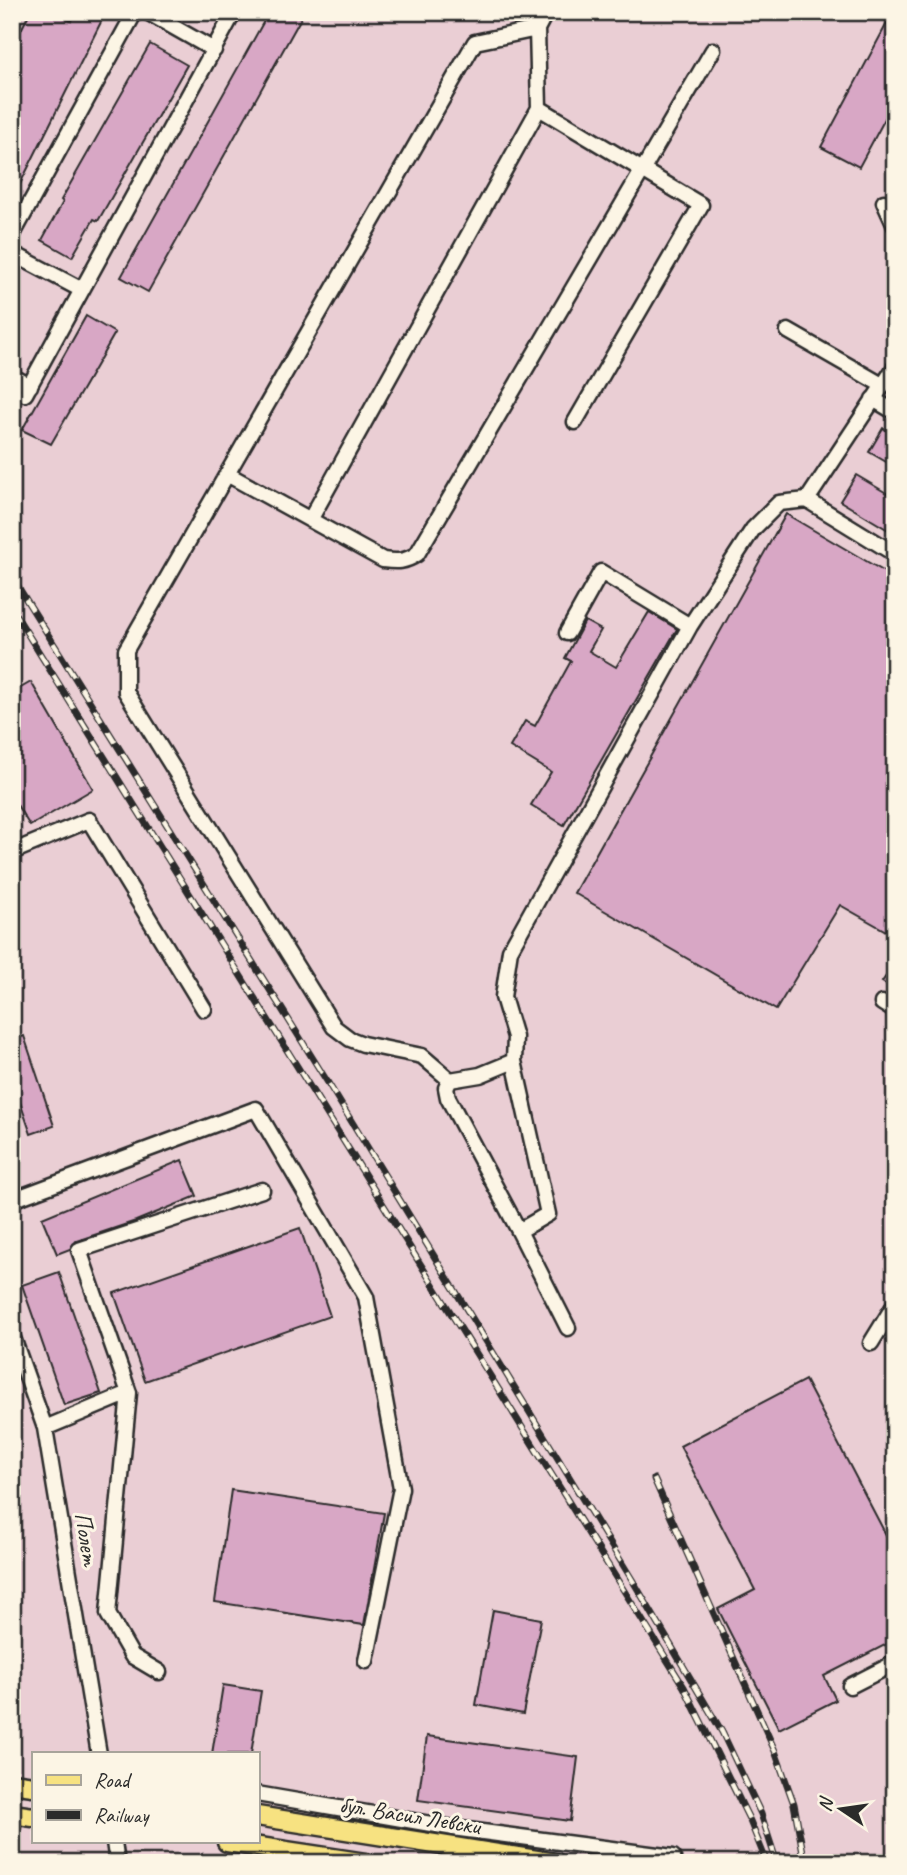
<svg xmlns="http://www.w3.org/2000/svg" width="907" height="1875" viewBox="0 0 907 1875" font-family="Caveat,sans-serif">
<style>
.built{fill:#eaced4;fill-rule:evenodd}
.building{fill:#d8a7c5;stroke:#2b2b2b;stroke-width:2}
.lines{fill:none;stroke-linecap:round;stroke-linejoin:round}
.minor-casing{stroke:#2b2b2b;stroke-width:19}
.major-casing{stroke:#2b2b2b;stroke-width:23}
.minor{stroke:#fcf5e5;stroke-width:14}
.major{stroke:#f7e281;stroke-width:18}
.rail-casing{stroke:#2b2b2b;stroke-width:7}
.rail{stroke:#fcf5e5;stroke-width:4.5;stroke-dasharray:13;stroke-linecap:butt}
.labels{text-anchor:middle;stroke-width:6;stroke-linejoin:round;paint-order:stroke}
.street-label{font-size:24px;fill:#2b2b2b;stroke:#fcf5e5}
</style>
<rect width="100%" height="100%" fill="#f1dedb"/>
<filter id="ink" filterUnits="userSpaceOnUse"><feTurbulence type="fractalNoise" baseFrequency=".0143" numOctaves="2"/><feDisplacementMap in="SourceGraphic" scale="14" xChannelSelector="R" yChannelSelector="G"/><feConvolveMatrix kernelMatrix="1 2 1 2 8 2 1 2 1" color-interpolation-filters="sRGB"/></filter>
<g filter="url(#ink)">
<path class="built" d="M12,12H895V1863H12ZM33,1754H257V1842H33Z"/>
<path class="building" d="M30,12H54L71,21L75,12H106L12,200V48Z
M269,12H292L301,18L148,292L121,277Z
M893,12L895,100L859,167L821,147Z
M150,44L187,65L98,221L94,219L72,257L42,240L63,202L61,200Z
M86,316L115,333L51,444L22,430Z
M883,428L895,435V467L869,452Z
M856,475L895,498V534L840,501Z
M786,514L895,578V936L840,905L776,1010L574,893Z
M649,612L677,629L564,825L531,805L551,772L510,747L525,721L535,726L571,661L565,658L585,621L601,630L589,651L616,667Z
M31,682L93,789L30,826L12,797V693Z
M895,963V990L882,982Z
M24,1036L54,1126L31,1134L12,1079V1040Z
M182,1160L197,1196L136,1221L76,1241L70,1249L57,1254L42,1218Z
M300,1228L330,1316L145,1381L114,1293Z
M59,1272L101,1393L64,1405L22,1285Z
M805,1380L895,1552V1640L824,1676L836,1700L779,1729L718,1609L755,1590L680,1446Z
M231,1490L384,1513L364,1625L215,1602Z
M493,1610L541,1619L523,1714L476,1705Z
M223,1685L261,1691L251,1754H212Z
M427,1736L578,1757L570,1821L418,1800Z"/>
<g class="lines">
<g class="minor-casing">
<path id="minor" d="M147,12L214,50
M539,108L701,205L575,422
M884,202L895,226
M12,236L135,12
M12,253L82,290
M788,331L882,385
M12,376L30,386
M25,394L234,12
M873,399L895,412
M227,474L383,560C397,562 405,562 417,554L713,50
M807,500L895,554
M310,520L539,108L537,29
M567,633L601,572L690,626
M12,852L89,820L204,1009
M882,1003L895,1011
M514,1061L480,1075L450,1080L446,1088L448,1098L519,1231
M450,1080L422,1056L363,1044L350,1039L334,1027L126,692V650L475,42L537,29L546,12
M12,1200L256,1109L366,1297L401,1488L366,1661
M568,1328L519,1231L548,1214L514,1061L515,1037L503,997L510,950L690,626L753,529L779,503L807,500L895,367
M12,1335L45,1428L99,1754
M871,1343L895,1304
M129,1393L108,1614L132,1656L159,1672
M45,1428L129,1393L79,1250L262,1190
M850,1686L895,1663
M257,1794L460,1829L673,1857
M114,1842L117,1863"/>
</g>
<g class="major-casing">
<path id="major" d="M12,1783L33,1786
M12,1814L33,1817
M257,1816L556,1863
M227,1842L366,1863"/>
</g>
<use href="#minor" class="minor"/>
<use href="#major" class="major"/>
<g class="rail-casing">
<path id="rail" d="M12,577L325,1078L636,1586L722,1732L761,1814L777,1863
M12,609L684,1687L750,1821L767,1863
M654,1479L775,1751L794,1804L805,1863"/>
</g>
<use href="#rail" class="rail"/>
</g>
</g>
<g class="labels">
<g class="street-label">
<text transform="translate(87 1539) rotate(81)" y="8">Полет</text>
<text transform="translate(410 1815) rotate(9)" y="8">бул. Васил Левски</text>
</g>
</g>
<rect width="907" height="1875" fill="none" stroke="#fcf5e5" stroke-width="42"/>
<rect x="21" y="21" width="865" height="1833" fill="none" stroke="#2b2b2b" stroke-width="2.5" filter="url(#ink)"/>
<rect x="32" y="1752" width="228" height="91" fill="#fcf5e5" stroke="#a8a49b" stroke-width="2"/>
<rect x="46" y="1775" width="35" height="10" fill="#f7e281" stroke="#a8a49b" stroke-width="2"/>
<text x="94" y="1787" font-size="21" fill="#2b2b2b">Road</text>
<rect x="46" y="1810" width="35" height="10" fill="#2b2b2b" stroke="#a8a49b" stroke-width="2"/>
<text x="94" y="1822" font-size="21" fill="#2b2b2b">Railway</text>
<g transform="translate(841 1809) rotate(283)" stroke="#fcf5e5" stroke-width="5" paint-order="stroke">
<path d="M0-5L12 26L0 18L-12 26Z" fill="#2b2b2b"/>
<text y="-10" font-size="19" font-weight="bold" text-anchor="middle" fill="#2b2b2b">N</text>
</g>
</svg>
